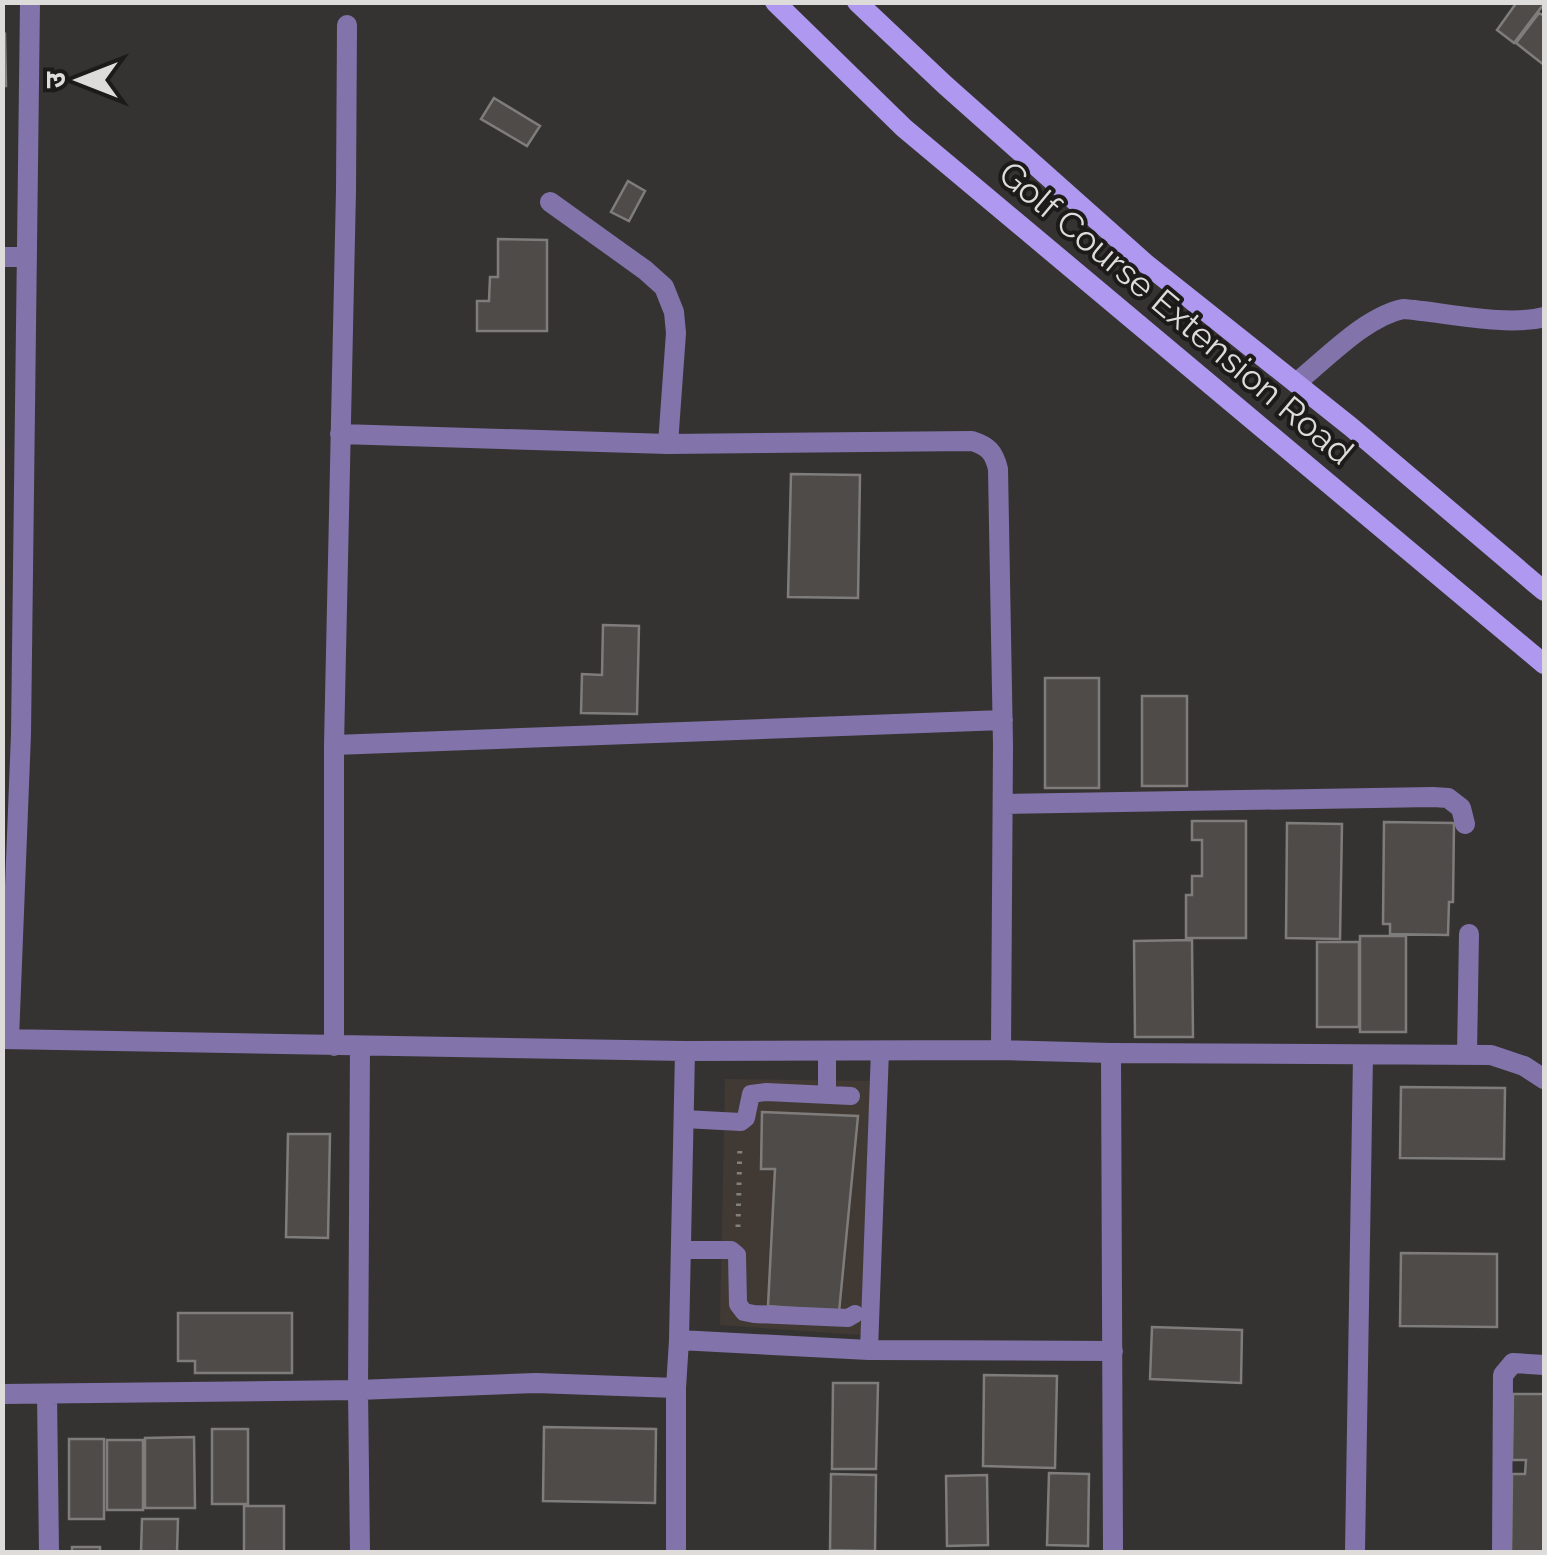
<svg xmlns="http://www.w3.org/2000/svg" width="1547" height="1555" viewBox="0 0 1547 1555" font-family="Raleway,'Noto Sans Devanagari',sans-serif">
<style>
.built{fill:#413a34}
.building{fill:#4e4b49;stroke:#7f7d7b;stroke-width:2.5}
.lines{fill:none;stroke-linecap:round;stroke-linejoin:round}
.path{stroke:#82807e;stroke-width:5;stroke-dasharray:2.5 8;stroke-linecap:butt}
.service{stroke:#8274ab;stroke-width:18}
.minor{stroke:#8274ab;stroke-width:20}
.secondary{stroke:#af98ef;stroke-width:20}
.labels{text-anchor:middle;stroke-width:8;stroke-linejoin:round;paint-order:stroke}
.street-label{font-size:35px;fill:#dedcdb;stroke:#1c1b1a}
</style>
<rect width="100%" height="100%" fill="#353331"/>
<path class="built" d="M725,1079L870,1081L861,1335L720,1325Z"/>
<path class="building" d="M1517,2H1540L1543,5L1514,43L1497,30Z
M1539,13L1544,16V65L1516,43Z
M5,34L6,86H2V35Z
M494,98L540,126L527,146L481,119Z
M628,181L645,191L629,221L611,212Z
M498,239L547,240V331H477V301H489L490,277H498Z
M791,474L860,475L858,598L788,597Z
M603,625L639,626L637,714L581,713L582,674L602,675Z
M1045,678H1099V788H1045Z
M1142,696H1187V786H1142Z
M1192,821H1246V938H1186V895H1192V876H1202V840H1192Z
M1384,822L1454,823L1453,902H1449L1448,935L1390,934V924H1383Z
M1287,823L1342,824L1340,939L1286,938Z
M1360,936H1406V1032H1360Z
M1192,940L1193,1037H1135L1134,941Z
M1317,942H1359V1027H1317Z
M1401,1087L1505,1088L1504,1159L1400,1158Z
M762,1112L858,1116L839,1312L768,1306L775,1169H761Z
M288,1134H330L328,1238L286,1237Z
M1401,1253L1497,1254V1327L1400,1326Z
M178,1313H292V1373H195V1361H178Z
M1152,1327L1242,1330L1241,1383L1150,1379Z
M984,1375L1057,1376L1055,1468L983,1466Z
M833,1383H878L876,1469H832Z
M1513,1394H1544V1552H1511L1512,1474H1525L1526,1460H1512Z
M544,1427L656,1429L655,1503L543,1501Z
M212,1429H248V1504H212Z
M194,1437L195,1508H145V1438Z
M69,1439H104V1519H69Z
M107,1440H143V1510H107Z
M1049,1473L1089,1474L1088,1546L1047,1545Z
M831,1474L876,1475L875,1551L830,1550Z
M987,1475L988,1545L947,1546L946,1476Z
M244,1506H284V1552H244Z
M142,1519H178L177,1552H141Z
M72,1547H100V1552H72Z"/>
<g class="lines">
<path class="path" d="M738,1227L740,1143"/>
<path class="service" d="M827,1051V1095
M684,1119L741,1122L746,1118L751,1094L766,1092L851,1096
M681,1250H731L737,1255L738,1304L744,1312L754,1314L848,1318L855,1314
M869,1350L880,1050"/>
<path class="minor" d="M550,202L645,270L664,287L674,312L676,333L668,444
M2,257H27
M1296,383C1327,358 1365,317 1403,309C1444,312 1506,327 1544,317
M340,434L668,444L972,441C988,446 994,452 998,469L1003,745L1001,1050
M334,745L1003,720
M1003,804L1433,797L1448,798L1461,808L1465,824
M2,1039L685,1051L1001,1050L1111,1053L1491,1055L1524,1066L1544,1079
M9,1039L21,734L30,2
M334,1046V745L346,190L347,25
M1111,1053L1113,1552
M1467,1055L1469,934
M679,1340L869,1350L1113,1351
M2,1394L358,1390L536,1383L676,1388
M47,1394L49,1552
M360,1552L358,1390L360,1047
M676,1552V1388L679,1340L685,1051
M1355,1552L1363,1055
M1502,1552L1503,1375L1513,1363L1544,1365"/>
<path class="secondary" d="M775,2L904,128L1544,664
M857,2L945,85L1145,263L1351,427L1544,591"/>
</g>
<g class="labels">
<g class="street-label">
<text transform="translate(1176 313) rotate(40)" y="12">Golf Course Extension Road</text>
</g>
</g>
<rect width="1547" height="1555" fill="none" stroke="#dedcdb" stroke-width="10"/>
<g transform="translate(80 80) rotate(270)" stroke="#1c1b1a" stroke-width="8" paint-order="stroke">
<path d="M0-8L18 38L0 25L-18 38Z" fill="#dedcdb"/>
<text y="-15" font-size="28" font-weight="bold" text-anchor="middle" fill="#dedcdb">उ</text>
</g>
</svg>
